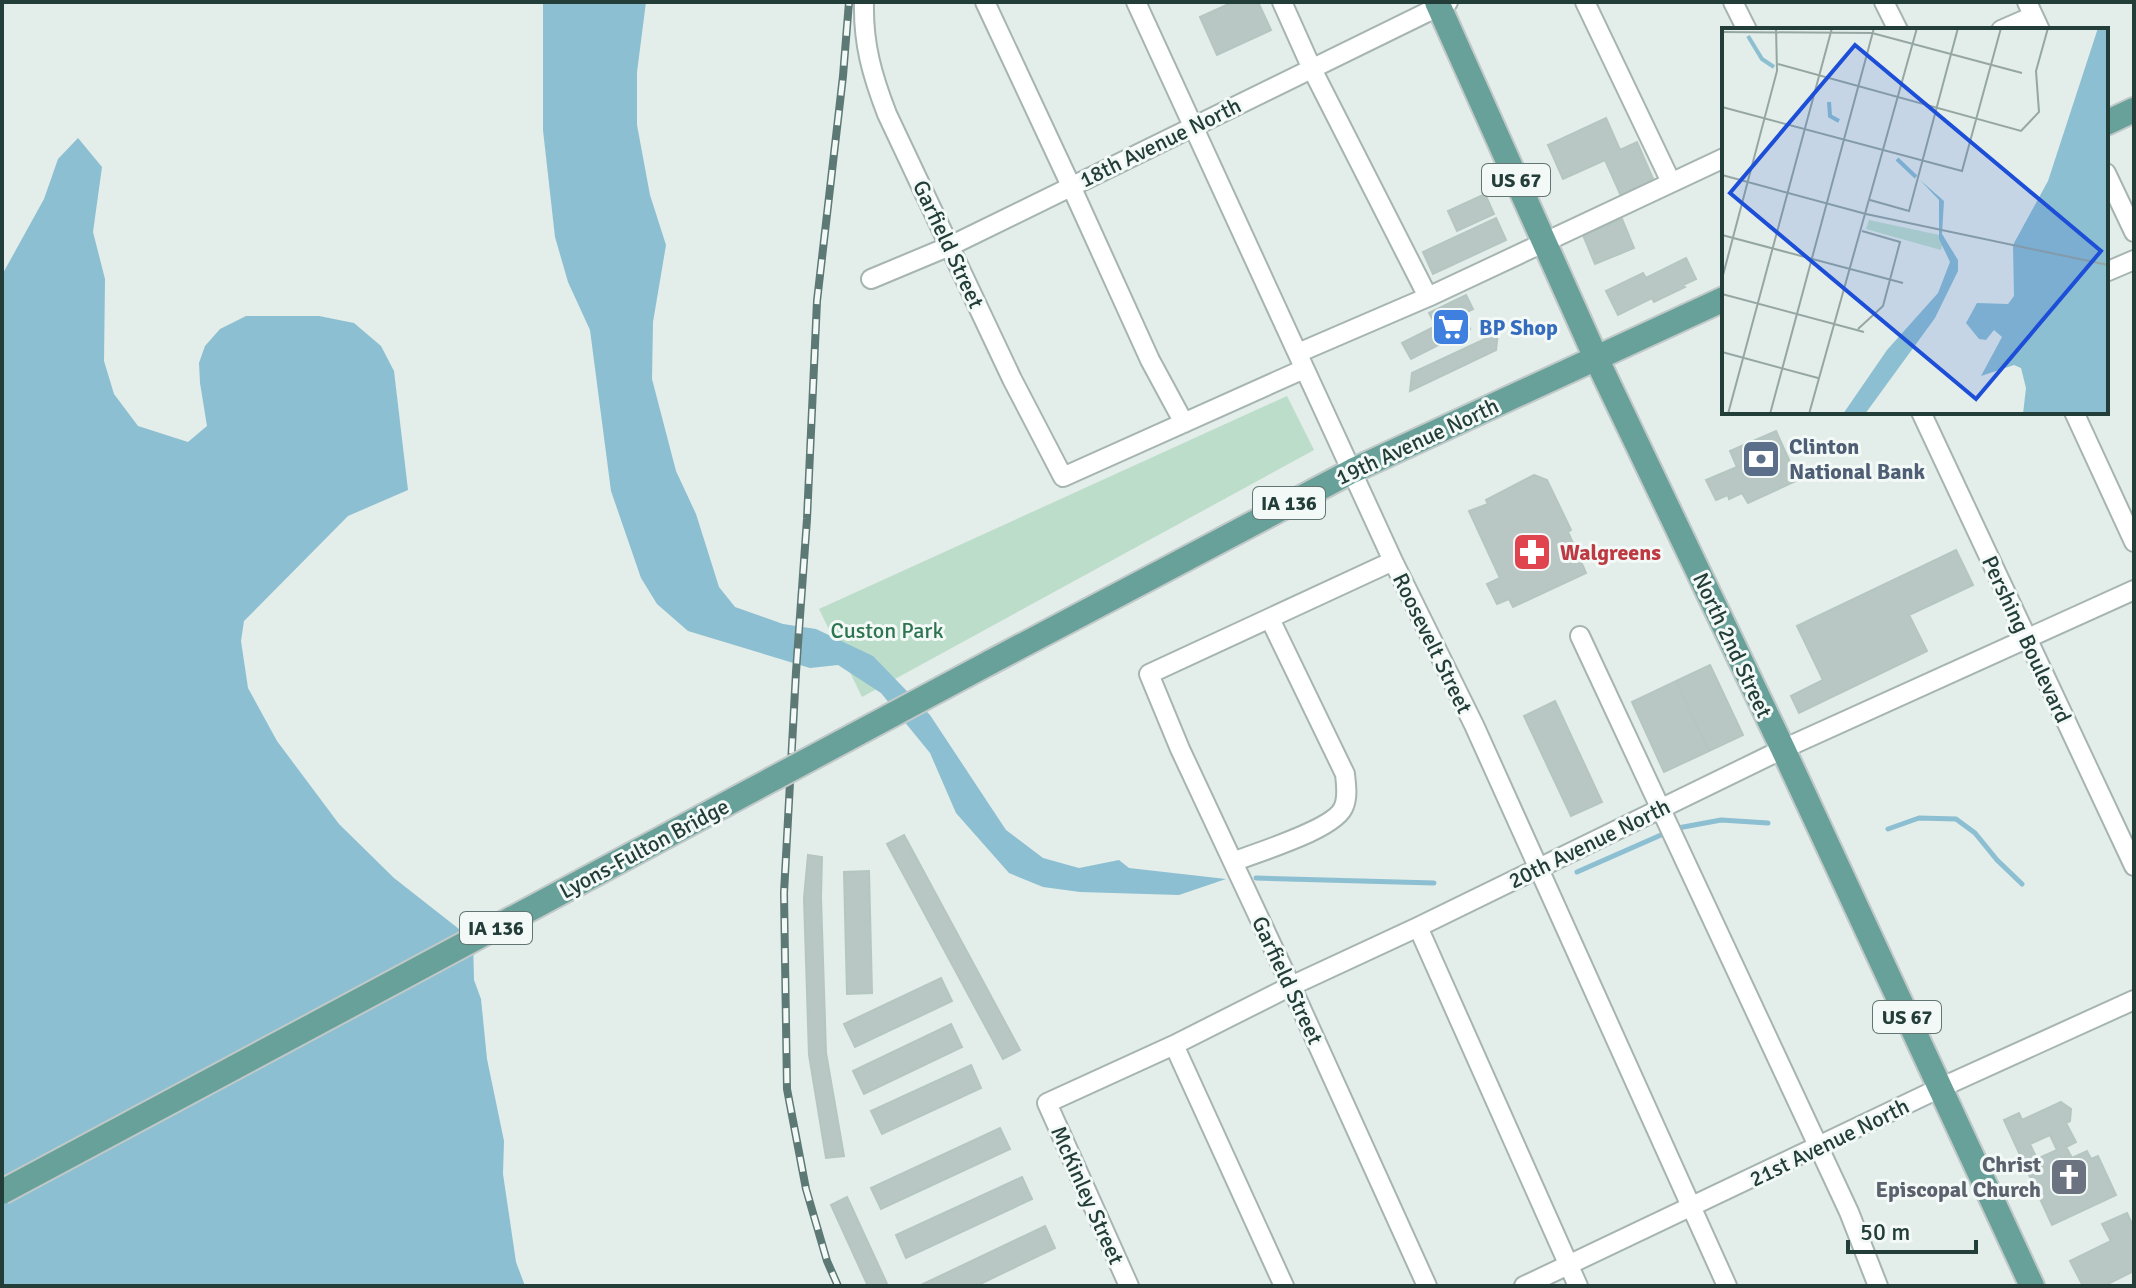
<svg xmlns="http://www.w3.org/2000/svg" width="2136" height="1288" viewBox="0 0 2136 1288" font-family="Signika,sans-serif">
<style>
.green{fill:#bcddc9}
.water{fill:#8cbfd1}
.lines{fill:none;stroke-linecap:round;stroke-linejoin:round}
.stream{stroke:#8cbfd1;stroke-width:5}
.building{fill:#b8c7c3;stroke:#b5c6c1;stroke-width:2;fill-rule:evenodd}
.minor-casing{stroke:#a6b5b1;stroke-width:22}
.major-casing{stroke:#c1c9c8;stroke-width:28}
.minor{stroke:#fff;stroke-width:18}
.major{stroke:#68a199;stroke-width:24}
.rail-casing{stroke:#5d7975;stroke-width:8}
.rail{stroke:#f3f9f7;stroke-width:5;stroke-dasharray:15;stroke-linecap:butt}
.major-bridge-casing{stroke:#c1c9c8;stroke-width:28;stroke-linecap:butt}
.major-bridge{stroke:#68a199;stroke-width:24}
.labels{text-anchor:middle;stroke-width:6;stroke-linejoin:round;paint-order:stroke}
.shield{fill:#f3f9f7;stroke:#617672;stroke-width:2}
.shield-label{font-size:20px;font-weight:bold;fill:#233e39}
.street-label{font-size:22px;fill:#233e39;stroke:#f3f9f7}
.shop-label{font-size:22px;font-weight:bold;fill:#366cbe;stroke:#f3f9f7;text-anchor:start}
.service-label{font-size:22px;font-weight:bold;fill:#4e5e75;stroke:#f3f9f7;text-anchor:start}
.health-label{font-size:22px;font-weight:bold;fill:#be3a42;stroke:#f3f9f7;text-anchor:start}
.park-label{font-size:22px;fill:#2d7450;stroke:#f3f9f7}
.worship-label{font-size:22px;font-weight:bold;fill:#5b616d;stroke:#f3f9f7;text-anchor:end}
.inset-river{fill:none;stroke:#8cbfd1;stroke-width:4}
.inset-road{fill:none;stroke:#96a7a3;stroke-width:2}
.view{fill:#1d4ed8;fill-opacity:0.15;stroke:#1d4ed8;stroke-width:4}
.inset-edge{fill:none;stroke:#233e39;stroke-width:4}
</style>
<rect width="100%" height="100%" fill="#e3ede9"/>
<path class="green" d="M1287,396L1314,450L862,697L819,609Z"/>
<path class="water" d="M543,2H646L637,72V125L650,195L666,245L653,322L652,379L676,471L696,514L719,587L735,607L783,624L816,629L873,656L930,715L1006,830L1043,858L1079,868L1119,860L1129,868L1226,879L1179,895L1080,892L1043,887L1009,873L956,813L930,753L881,693L838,665L810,668L688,631L657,604L641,578L611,491L590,330L568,282L555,237L543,130Z
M78,138L102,167L93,232L105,279L104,361L114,394L138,426L188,442L207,426L200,383L199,363L205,346L220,329L246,316H319L354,323L381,346L394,371L408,490L348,516L244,621L241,641L248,688L277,741L339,824L394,878L473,940L474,980L481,999L487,1059L504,1141L503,1174L516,1262L525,1286H2V275L44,199L58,159Z"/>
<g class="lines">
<path class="stream" d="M1678,828L1721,820L1768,823
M1888,829L1919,818L1956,819L1975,833L1997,860L2022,884
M1577,872L1661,835
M1256,878L1434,883"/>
</g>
<path class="building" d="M1233,2H1258L1271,30L1217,55L1200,17Z
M1606,118L1620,150L1637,142L1654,181L1621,196L1605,160L1563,179L1548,145Z
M1485,194L1494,214L1457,231L1448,211Z
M1496,218L1506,240L1433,274L1423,252Z
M1622,219L1634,248L1595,264L1583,235Z
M1686,258L1696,279L1683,285L1685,287L1654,302L1652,298L1618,315L1606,291L1643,273L1646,278Z
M1466,295L1473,309L1463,314L1470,329L1411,359L1402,343L1436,326L1429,313Z
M1498,333L1496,350L1410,391L1412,373Z
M1776,431L1798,480L1748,503L1742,493L1729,499L1728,495L1716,500L1706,480L1737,467L1730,451Z
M1534,475L1547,480L1571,530L1568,532L1586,573L1513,607L1509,599L1497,604L1487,584L1500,578L1469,511L1488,504L1486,500Z
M1956,550L1973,585L1909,615L1927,651L1799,713L1791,696L1823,680L1797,626Z
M1710,665L1743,735L1709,751L1676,681Z
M1676,681L1709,751L1664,772L1632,702Z
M1555,701L1602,802L1571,816L1524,716Z
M904,835L1020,1050L1003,1059L887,844Z
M808,855L822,857L821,898L826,1053L844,1156L826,1158L809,1055L804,898Z
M869,871L872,993L847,994L844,872Z
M941,978L952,1001L855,1047L844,1024Z
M951,1024L962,1047L864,1094L853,1071Z
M971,1065L981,1088L882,1134L871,1111Z
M2061,1102L2071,1109L2070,1121L2066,1123L2076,1142L2066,1147L2072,1158L2087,1151L2091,1159L2098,1156L2116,1195L2052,1225L2004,1120L2019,1113L2022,1120ZM2050,1135L2057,1150L2037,1159L2030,1144Z
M1000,1128L1010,1149L881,1209L871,1188Z
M1022,1177L1032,1199L906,1258L896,1235Z
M847,1197L888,1286H868L831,1205Z
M2127,1213L2134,1228V1271L2104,1286H2083L2070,1261L2111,1241L2102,1224Z
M1045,1226L1055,1248L976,1286H919Z"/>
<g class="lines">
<g class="minor-casing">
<path id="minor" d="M864,2C863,44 872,75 887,114L1012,379L1063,477L1304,369
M985,2L1071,186L1150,360L1184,423
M1136,2L1393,561L1474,725L1727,1286
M1282,2L1312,69L1428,297
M1585,2L1671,182
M1733,2L1747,30
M1884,2L1898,30
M2027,2L2040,30
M2001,30L2033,16
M2106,173L2134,232
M2106,272L2134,260
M871,279L950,246L1448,2
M1298,353L1428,297L1724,158
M1921,412L2134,866
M2074,412L2134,542
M1393,561L1149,674L1180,749L1291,986L1427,1286
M1580,636L1849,1212L1878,1286
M1233,862C1257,852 1337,829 1344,806C1348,796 1346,785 1345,774L1270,619
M1418,927L1578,1286
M1174,1045L1284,1286
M1129,1286L1047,1103L1174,1045L1291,986L1418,927L1783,749L2134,590
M1524,1286L1940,1088L2134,1000"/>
</g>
<g class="major-casing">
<path id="major" d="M1437,2L1596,358L1783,749L2032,1286
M2106,123L2134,110
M989,663L1352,471L1724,299"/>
</g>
<use href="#minor" class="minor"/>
<use href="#major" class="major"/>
<g class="rail-casing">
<path id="rail" d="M838,1286L827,1261L806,1189L787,1089L784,893L796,672L807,519L817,301L843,76L849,2"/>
</g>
<use href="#rail" class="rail"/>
<g class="major-bridge-casing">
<path id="major-bridge" d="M2,1192L989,663"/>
</g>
<use href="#major-bridge" class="major-bridge"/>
</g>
<defs>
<g id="supermarket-square" transform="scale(2)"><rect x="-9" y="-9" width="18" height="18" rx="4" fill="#3f7fe0" stroke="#f3f9f7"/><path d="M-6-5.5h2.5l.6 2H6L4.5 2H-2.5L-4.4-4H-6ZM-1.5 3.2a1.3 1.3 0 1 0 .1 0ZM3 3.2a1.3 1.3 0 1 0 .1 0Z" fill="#fff"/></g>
<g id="bank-square" transform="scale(2)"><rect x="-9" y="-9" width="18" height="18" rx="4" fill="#5c6f8a" stroke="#f3f9f7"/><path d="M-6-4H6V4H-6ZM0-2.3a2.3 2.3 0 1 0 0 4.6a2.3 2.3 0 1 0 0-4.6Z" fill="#fff"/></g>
<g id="pharmacy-square" transform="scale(2)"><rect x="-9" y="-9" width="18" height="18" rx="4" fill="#e0444e" stroke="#f3f9f7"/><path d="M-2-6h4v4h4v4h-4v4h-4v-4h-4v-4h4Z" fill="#fff"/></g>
<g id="church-square" transform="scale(2)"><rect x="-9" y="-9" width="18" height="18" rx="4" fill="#6b7280" stroke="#f3f9f7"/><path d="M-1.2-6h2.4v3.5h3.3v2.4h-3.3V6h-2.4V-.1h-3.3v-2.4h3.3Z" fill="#fff"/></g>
</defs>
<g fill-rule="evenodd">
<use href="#supermarket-square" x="1451" y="327"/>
<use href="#bank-square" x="1761" y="459"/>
<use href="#pharmacy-square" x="1532" y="552"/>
<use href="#church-square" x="2069" y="1177"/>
</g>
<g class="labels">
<g class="shield">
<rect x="1482" y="164" width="68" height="32" rx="6"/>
<rect x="1253" y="487" width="72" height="32" rx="6"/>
<rect x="460" y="912" width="72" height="32" rx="6"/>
<rect x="1873" y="1001" width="68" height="32" rx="6"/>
</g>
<g class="shield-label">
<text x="1516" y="187">US 67</text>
<text x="1289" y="510">IA 136</text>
<text x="496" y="935">IA 136</text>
<text x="1907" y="1024">US 67</text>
</g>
<g class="street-label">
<text transform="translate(1160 142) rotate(-26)" y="8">18th Avenue North</text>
<text transform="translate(949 244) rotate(65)" y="8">Garfield Street</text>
<text transform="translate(1417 441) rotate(-25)" y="8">19th Avenue North</text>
<text transform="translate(2027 639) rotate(65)" y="8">Pershing Boulevard</text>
<text transform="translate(1433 643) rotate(64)" y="8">Roosevelt Street</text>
<text transform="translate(1733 645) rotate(65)" y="8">North 2nd Street</text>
<text transform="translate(1589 843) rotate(-26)" y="8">20th Avenue North</text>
<text transform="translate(644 848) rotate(-28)" y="8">Lyons-Fulton Bridge</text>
<text transform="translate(1288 980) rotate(65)" y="8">Garfield Street</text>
<text transform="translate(1829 1142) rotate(-26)" y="8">21st Avenue North</text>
<text transform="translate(1088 1195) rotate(66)" y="8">McKinley Street</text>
</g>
<g class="shop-label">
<text x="1479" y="335">BP Shop</text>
</g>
<g class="service-label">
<text x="1789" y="454">Clinton<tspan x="1789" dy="25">National Bank</tspan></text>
</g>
<g class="health-label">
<text x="1560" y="560">Walgreens</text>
</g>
<g class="park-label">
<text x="887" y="638">Custon Park</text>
</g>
<g class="worship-label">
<text x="2041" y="1172">Christ<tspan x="2041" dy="25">Episcopal Church</tspan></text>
</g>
</g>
<g transform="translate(1722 28)">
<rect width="386" height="386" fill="#e3ede9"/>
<path d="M147,192L222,208L219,222L144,201Z" fill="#bcddc9"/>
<path d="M376,0H386V386H301L304,360L299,340L292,337L259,348L280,309L272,302L264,312L257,311L244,295L255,275L286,276L292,268L291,217L326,153ZM198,152L222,173L220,206L236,232V243L213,290L143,386H121L165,322L216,265L228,234L217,211V172Z" fill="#8cbfd1"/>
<path class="inset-river" d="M26,8L40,31L52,39M107,74L108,88L117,93M175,131L194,149"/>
<path class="inset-road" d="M0,4L150,5L300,45M56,36L299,103L317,84L314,43L326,0M0,79L240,143L279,0M0,147L144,186L386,237M148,172L187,183L236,0M0,207L181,255M0,251L55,43L54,0M0,266L142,304M136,301L161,278L178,214L140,203M0,324L96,350M6,386L110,0M48,386L152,0M87,386L195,0"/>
<path class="view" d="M133,17L379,223L254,371L8,165Z"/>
<rect width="386" height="386" class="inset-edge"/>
</g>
<rect width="2136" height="1288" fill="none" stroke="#233e39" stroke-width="8"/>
<path d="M1848 1240v12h128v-12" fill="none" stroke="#233e39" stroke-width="4"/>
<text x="1860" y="1240" font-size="24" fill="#233e39" stroke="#f3f9f7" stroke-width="6" paint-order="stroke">50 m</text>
</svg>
